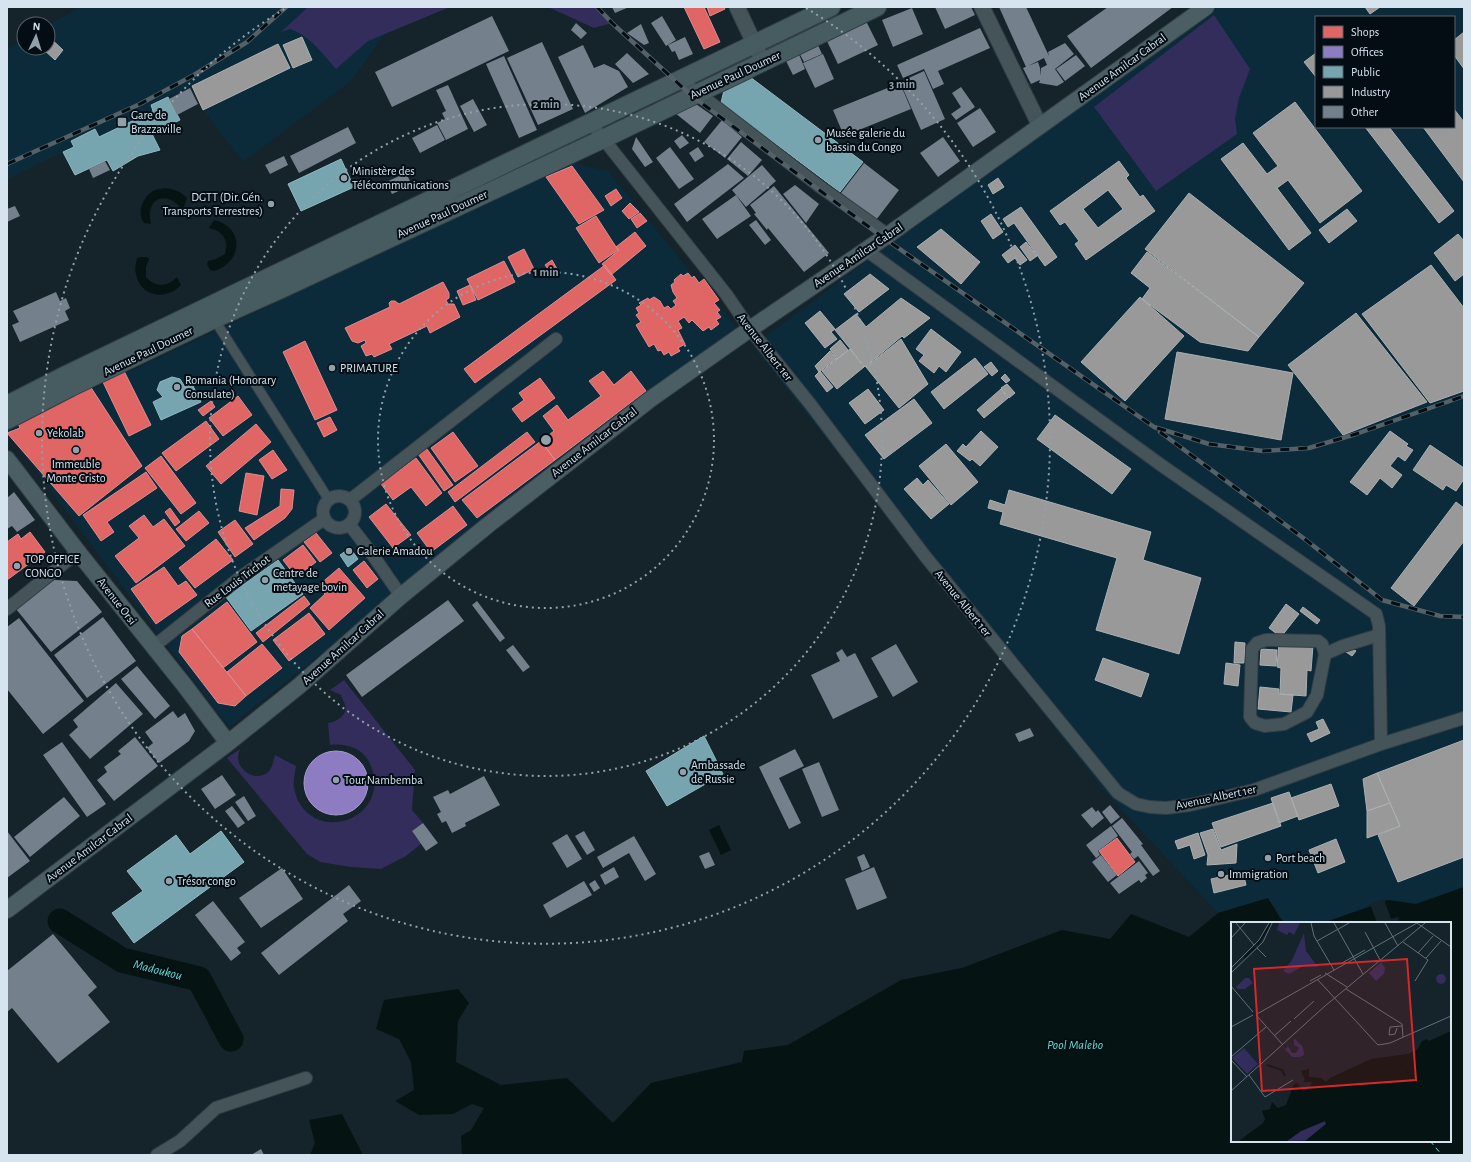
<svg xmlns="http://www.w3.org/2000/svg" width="1471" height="1162" viewBox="0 0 1471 1162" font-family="'Alegreya Sans',sans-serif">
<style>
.built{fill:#0b2b3b;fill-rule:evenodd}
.green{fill:#322d5b}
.water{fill:#051413}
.pier{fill:#15232b}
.shops{fill:#e06666;stroke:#dd8c8f}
.offices{fill:#8e7cc3;stroke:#a39bd0}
.public{fill:#76a5af;stroke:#92b8c2}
.industry{fill:#999;stroke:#abb0b2;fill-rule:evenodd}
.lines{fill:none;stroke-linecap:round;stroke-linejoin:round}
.river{stroke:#051413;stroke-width:25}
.ferry{stroke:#5de2d4;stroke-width:1;stroke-dasharray:5 4;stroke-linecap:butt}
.building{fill:#74808c}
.pedestrian-casing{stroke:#323d45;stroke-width:11}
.minor-casing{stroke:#323d45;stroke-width:14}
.tertiary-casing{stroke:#323d45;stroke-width:17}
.secondary-casing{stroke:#323d45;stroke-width:18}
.primary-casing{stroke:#323d45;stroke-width:20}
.pedestrian{stroke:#445458;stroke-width:9}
.minor{stroke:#445458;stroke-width:12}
.tertiary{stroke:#445458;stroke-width:15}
.secondary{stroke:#4a5e63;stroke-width:16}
.primary{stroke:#465c61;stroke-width:18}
.rail-casing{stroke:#546166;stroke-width:4.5}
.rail{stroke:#040d14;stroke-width:3;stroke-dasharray:9;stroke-linecap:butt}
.ring{fill:none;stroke:#92a0aa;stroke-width:2;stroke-dasharray:2 4}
.poi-dot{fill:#92a0aa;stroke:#040d14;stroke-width:1.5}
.labels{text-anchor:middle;stroke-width:4;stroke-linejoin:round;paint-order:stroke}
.street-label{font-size:12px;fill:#d5e4ee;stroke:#040d14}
.poi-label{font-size:12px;fill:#d5e4ee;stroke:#040d14;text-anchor:start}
.water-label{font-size:13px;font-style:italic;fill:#5de2d4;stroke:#040d14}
.inset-river{fill:none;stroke:#051413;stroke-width:2}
.inset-road{fill:none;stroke:#627079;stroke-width:1}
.view{fill:#d62828;fill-opacity:0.15;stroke:#d62828;stroke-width:2}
.inset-edge{fill:none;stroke:#d5e4ee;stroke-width:2}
.centre{fill:#92a0aa;stroke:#040d14;stroke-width:2}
.ring-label{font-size:12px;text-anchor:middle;font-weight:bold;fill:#92a0aa;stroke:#040d14;stroke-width:4;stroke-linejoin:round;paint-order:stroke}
</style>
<rect width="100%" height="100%" fill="#15232b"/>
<path class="built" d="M80,7H404L351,81L243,162L203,110L192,86L151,105L153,111L99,137L95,129L71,141L74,147L7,179V49L24,39V48H48V25Z
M1219,7H1464V887L1416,904L1388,900L1323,923H1285L1268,898L1218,913L1105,792L753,346L884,248ZM1316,17H1454V127H1316Z
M573,163L608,171L737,328L229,727L7,433V429Z"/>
<path class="green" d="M308,7H450L368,41L336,69C323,54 310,36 290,29L281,32Z
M548,7H597L612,23L594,28Z
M1214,15L1250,69L1239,98L1235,119L1237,134L1156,191L1094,107Z
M344,680L415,770L412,810L423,823L412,831L421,844L406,856L381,869L351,867L320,862L307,854L227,758L240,749C239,752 238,755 238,758C239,772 256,781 267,773C273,768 273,761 275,755L296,766C295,773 293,781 294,787C295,793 297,800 300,804C326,845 396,811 368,760C361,747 343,743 330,745L328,723C337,722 348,715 345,705C344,702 342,698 341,695L330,690Z"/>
<path class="water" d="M165,188C174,189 180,191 187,198L184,207L181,208C164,189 145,200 151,224L144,223C136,212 143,196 155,190C158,189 162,189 165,188Z
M214,220C245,227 243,262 214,271L210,270L207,264L208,261L216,259L225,254C229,240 223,231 209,228Z
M141,257H147L149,259L146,267V277C156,288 167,287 177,277L181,285C166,301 140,297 136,274C134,269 136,264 137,258Z
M719,825L731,850L721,855L709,830Z
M1464,887V1155H462L461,1136L471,1130L484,1108L472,1104L453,1114L419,1115L395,1101L414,1090L411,1062L399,1039L376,1029L384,1000L458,989L469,1003L458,1021L456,1062L501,1085L567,1078L613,1123L651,1083L742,1062L744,1051L788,1045L901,980L962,968L1062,930L1110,939L1131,914L1189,937L1218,913L1268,898L1280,918L1285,923H1232V1141H1450V923H1323L1388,900L1416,904Z
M342,1114L363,1155H310L315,1143L309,1120Z"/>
<path class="pier" d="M1384,899L1391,919L1398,917L1400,923H1377L1370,904Z"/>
<path class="shops" d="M684,7H704L720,42L704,49Z
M707,7H724L725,9L710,16Z
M572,166L604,210L579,224L546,177Z
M616,189L622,198L611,206L605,196Z
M630,203L639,212L629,219L622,211Z
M640,213L647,221L637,228L631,219Z
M596,216L618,250L599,263L576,228Z
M635,232L646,246L611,275L602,264L619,250L616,247Z
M524,249L534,269L518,277L508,257Z
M552,260L557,269L551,273L545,265Z
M504,261L515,282L478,300L467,279Z
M605,265L616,280L475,383L464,369Z
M688,273L692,278L694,276L699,283L704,279L719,300L714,303L720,310L717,312L721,317L716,320L719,324L711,330L709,327L703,331L692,320L689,323L684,317L678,321L682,328L678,330L685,344L678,348L680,351L671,356L669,352L664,355L661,350L658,351L654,344L649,347L636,325L641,322L636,315L639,313L636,308L641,305L639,303L648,298L649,300L654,297L660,301L664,308L668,306L671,309L676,305L673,301L677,298L673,292L671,285L675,282L674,280L681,274L683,276Z
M443,282L449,293V298L446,300L448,304H454L460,317L430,333L427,326L389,344L392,349L374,357L372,354L366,356L361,346L366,343L365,340L358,343L352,341L345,328L390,307L389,303L391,301H395L399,304Z
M470,285L476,300L463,305L457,291Z
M305,341L337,410L315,420L283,352Z
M123,369L151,425L129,436L102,380Z
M603,371L614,385L631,371L646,391L555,460L541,441L554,431L543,416L557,405L568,420L601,396L589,381Z
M540,378L555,398L522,422L512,409L524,400L519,393Z
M90,386L142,466L79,516L7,433L20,428L17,421Z
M238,396L252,415L223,436L209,418Z
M211,401L215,407L203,416L198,410Z
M330,417L337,430L324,437L317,423Z
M206,421L219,439L176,471L162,453Z
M256,424L271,442L221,484L206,466Z
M453,432L478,466L455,482L431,448Z
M527,432L535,442L455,502L448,492Z
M541,441L555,460L477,518L462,500Z
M424,445L453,485L444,491L416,451Z
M273,450L287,470L272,479L259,460Z
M161,456L196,503L181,514L145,468Z
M416,458L442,493L426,506L411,487L393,500L381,484Z
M146,472L157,488L107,522L114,532L101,541L83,515Z
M246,473L264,476L257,515L239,511Z
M281,489L294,490L292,509L285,518L254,540L245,528L280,506Z
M386,504L411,535L393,548L369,517Z
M453,506L467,525L431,552L417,533Z
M170,508L180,522L175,526L165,512Z
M199,511L209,523L186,541L176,529Z
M144,515L153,527L164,519L185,546L136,583L115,556L139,538L129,526Z
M235,520L253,544L235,557L218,532Z
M30,532L45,552L7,580V542L18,534L21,539Z
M316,533L332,553L320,562L304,542Z
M216,539L233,560L195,588L179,568Z
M303,545L316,562L296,577L283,560Z
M364,561L378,579L367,588L353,570Z
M164,567L178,586L186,581L197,595L156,624L131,589Z
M339,568L365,598L329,630L310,608L325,594L318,586Z
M304,596L310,604L263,642L256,633Z
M227,602L257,642L223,668L192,629Z
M309,613L325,634L289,661L273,640Z
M192,629L246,696L235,706L218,703L179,652L182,636Z
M262,644L282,668L246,696L227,672Z
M1117,838L1135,862L1118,876L1099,851Z"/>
<path class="offices" d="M304 783a32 32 0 1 1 64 0a32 32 0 1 1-64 0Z"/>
<path class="public" d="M750,77L863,162L840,192L721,103L724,90Z
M168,97L180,120L152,134L160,150L138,156L113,171L107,160L75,175L63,152L74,147L71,141L95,129L99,137L153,111L151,105Z
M341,159L354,187L301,211L288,184Z
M172,377L180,379L185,387L192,384L201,402L161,420L153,402L163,397L157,390L160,382Z
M350,548L358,559L348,567L340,555Z
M278,560L303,594L251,631L226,597Z
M704,736L723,774L667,806L646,771Z
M221,831L244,862L134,943L112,913L143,891L127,871L176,835L190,854Z"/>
<path class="industry" d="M1365,7H1380L1370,14Z
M1464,32V69L1454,55V40Z
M48,36L63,50L55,60L42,48H48Z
M302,37L312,60L293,68L283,45Z
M278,44L290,68L203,110L192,86Z
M1316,53V77L1304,62Z
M1295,102L1362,191L1320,223L1288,180L1277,188L1311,233L1289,250L1221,159L1243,143L1267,174L1278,166L1253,133Z
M1454,109L1464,122V182L1423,127H1454Z
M1365,127H1389L1454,211L1439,223Z
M1119,161L1129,175L1126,178L1140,197L1143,195L1155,211L1086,260L1075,244L1079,241L1065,222L1060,225L1050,211ZM1108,190L1123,209L1098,228L1083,209Z
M998,178L1004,187L993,194L988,185Z
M1189,193L1304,283L1259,337L1145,249Z
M1021,207L1057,257L1045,266L1014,223L1008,227L1003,219Z
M1347,209L1357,221L1329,243L1319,230Z
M991,214L1003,232L993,239L981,221Z
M941,229L980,262L961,284L917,247Z
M1458,234L1464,241V274L1455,281L1434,253Z
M1026,242L1037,256L1030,261L1020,247Z
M1015,245L1027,260L1020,265L1015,258L1008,263L1002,255Z
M1147,252L1259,337L1248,351L1200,342L1142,299L1150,288L1131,273Z
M1431,265L1464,308V391L1430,403L1362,314Z
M870,274L889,289L859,312L844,294Z
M1140,297L1184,336L1125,401L1081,362Z
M901,298L930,318L904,338L902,336L865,367L835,330L856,314L866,327Z
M820,311L835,329L831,332L837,339L825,348L805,323Z
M1356,313L1427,402L1343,435L1288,365Z
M931,329L961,352L946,372L939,366L934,373L919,361L924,355L916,349Z
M901,339L928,384L899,408L866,367Z
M840,340L848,350L837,359L830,349Z
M850,349L864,367L837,389L822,371Z
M830,351L836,359L819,372L815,366Z
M1177,352L1293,373L1281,440L1165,419Z
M975,358L988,374L944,409L931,392Z
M991,362L998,371L992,376L984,367Z
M820,371L833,387L827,392L815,376Z
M1005,374L1010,380L1006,383L1001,378Z
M1007,384L1015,393L1009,398L1001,388Z
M868,389L884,410L865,424L849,403Z
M1001,389L1008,398L984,418L977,410Z
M914,399L932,423L884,459L865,435Z
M1055,415L1131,469L1112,494L1037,439Z
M981,431L998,447L980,466L972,459L970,461L957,451L963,444L966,447Z
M1390,431L1408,444L1406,446L1413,450L1405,461L1398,456L1390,466L1402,475L1392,488L1380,478L1367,495L1350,482Z
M946,444L978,482L951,505L919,466Z
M1430,445L1464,468V479L1456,491L1446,485L1443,490L1413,470Z
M917,478L923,485L928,480L949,504L931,519L904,489Z
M1009,490L1151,532L1143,560L1201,578L1179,654L1096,630L1117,558L1000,524L1003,512L988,508L990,500L1005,505Z
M1456,502L1464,508V541L1414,606L1391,588Z
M1286,604L1299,614L1281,637L1269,628Z
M1303,607L1320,620L1317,624L1300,611Z
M1235,642L1245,643L1244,663H1234Z
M1279,643L1313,645L1311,671L1307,670L1306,696L1280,694L1281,668L1277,667Z
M1349,647L1356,651L1352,656L1346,652Z
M1261,649L1277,650L1276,666L1260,665Z
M1103,658L1149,674L1141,697L1095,680Z
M1226,663L1240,665L1238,686L1224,684Z
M1260,687L1279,689V694L1293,695L1291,712L1258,709Z
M1323,719L1330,733L1311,742L1307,734L1319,729L1316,722Z
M1464,740V857L1398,882L1378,835L1400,826L1377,773Z
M1377,773L1390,803L1367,811L1363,779Z
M1331,784L1339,806L1299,820L1291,798Z
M1289,792L1298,816L1279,823L1271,798Z
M1273,803L1281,826L1221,847L1212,823Z
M1390,803L1400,826L1367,838V811Z
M1213,829L1221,850L1237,844L1236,863L1207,865L1208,855L1200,833Z
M1198,833L1205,855L1194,859L1190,845L1178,849L1175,841Z
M1336,839L1345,862L1318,873L1309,850Z
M1243,872L1246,885L1214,893L1211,879Z"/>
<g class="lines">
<path class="river" d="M60,921L122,960L199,979L231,1039"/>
<path class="ferry" d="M1430,1141L1442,1155"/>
</g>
<path class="building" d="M612,7H629L615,13Z
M935,7H971L975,15L945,29Z
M999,7H1026L1049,56L1048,52L1065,43L1074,54L1055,69L1064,82L1057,86L1039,83L1040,80L1031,84L1023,68L1038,62L1040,68V76L1041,68L1047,65L1044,58L1026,67Z
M1108,7H1173L1091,68L1067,36Z
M912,8L923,34L893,47L882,20Z
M492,16L509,51L392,107L375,72Z
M662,16L676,40L666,46L651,23Z
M865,19L878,45L838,64L825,37Z
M576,23L587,33L581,39L571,30Z
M641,24L649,43L644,45L627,33Z
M980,28L990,48L938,71L944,84L933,89L924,69L903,78L897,65Z
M685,37L693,54L679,60L675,51L672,52L668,45Z
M542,42L573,109L538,125L507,58Z
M817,43L822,54L804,62L798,51Z
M583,45L594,68L604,64L619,71L628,87L585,113L558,57Z
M798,52L805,69L793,75L785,59Z
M627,53L649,74L633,83L615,64Z
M823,54L834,79L815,88L803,63Z
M1076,55L1085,66L1065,81L1056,69Z
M504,56L537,130L519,138L486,64Z
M924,71L945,119L921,130L900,82Z
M900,83L911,109L844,136L833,110Z
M448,85L468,129L446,140L437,123L445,119L442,113L446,111L436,90Z
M961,87L975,107L956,120L951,114L961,107L952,93Z
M190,88L198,104L177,115L169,99Z
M473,99L487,125L474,132L460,106Z
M693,102L713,116L700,133L675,113Z
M980,108L996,132L973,147L957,123Z
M722,120L742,137L725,158L704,142Z
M437,125L445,140L420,153L412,138Z
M348,127L356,143L299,173L290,156Z
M682,135L689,143L680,149L674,141Z
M636,137L653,162L645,167L632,149Z
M943,137L960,161L938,177L920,153Z
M741,142L762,160L748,176L727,159Z
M670,147L694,179L679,189L656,158Z
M698,147L704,156L695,162L689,153Z
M284,156L288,165L270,174L265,165Z
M105,161L110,170L93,178L89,169Z
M864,163L899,190L876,220L841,193Z
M728,164L744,178L687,222L674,204Z
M762,165L776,181L746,207L732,190Z
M406,173L412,185L392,194L386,182Z
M795,185L819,204L806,223L783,194Z
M774,186L829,253L804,272L768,228L767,230L754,214L756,213L750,205Z
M736,195L751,216L717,239L702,219Z
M15,206L20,216L7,222V209Z
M756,220L771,240L765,245L749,225Z
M56,292L60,301L66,298L70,308L65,311L69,320L20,342L12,325L19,322L13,311Z
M14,492L35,520L17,532L12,526L7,529V498Z
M54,580L77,581L102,612L51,652L16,609Z
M448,600L464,621L362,697L346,675Z
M477,601L505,638L500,642L472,605Z
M103,617L136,661L87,698L54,655Z
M19,618L84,701L43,734L7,689V627Z
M896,644L918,682L893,697L871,658Z
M513,645L530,667L523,672L506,650Z
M842,649L847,657L855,653L878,697L833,719L811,675L840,661L836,653Z
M137,666L170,706L155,719L121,679Z
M116,683L143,714L90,759L69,735L78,727L73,720Z
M173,711L178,718L185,713L195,731L189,741L159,763L147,748L153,743L145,732Z
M1030,728L1034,736L1019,742L1015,734Z
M135,737L158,766L114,801L97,780L107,772L104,767L121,754L118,751Z
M62,742L106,804L87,817L43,755Z
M795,749L804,766L779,778L801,823L789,829L759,767Z
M819,762L839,810L822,817L802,769Z
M222,775L236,795L215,809L201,789Z
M484,776L500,805L465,823L466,826L452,833L446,821L442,823L437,814L441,812L433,797L448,790L450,794Z
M244,796L256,816L248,821L235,802Z
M64,797L80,816L30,857L14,837Z
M1110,805L1120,817L1111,824L1102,812Z
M232,806L245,823L238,828L225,811Z
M1092,807L1096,812L1098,810L1104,818L1092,828L1081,815Z
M1122,818L1143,844L1141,845L1160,871L1153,876L1138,856L1134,859L1130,854L1132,852L1112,826Z
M423,823L438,843L426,851L412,831Z
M1111,826L1118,836L1098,851L1100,855L1096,858L1086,845Z
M7,831L30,861L7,878Z
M584,831L595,850L587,855L575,836Z
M567,834L582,859L567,868L552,843Z
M634,836L656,874L645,881L629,853L603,868L597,857Z
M709,852L715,865L705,869L699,856Z
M864,854L870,867L862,871L857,857Z
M1101,855L1117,875L1108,882L1092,862Z
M1139,861L1148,873L1145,875L1147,878L1141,883L1139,880L1119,894L1110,883Z
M614,867L619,877L605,885L600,875Z
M874,867L887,898L857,910L845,879Z
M282,868L303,899L261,928L239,898Z
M595,880L600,888L594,892L589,884Z
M584,881L592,895L550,918L543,905Z
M349,885L361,901L343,914L348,921L279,975L261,953Z
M213,901L245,942L237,948L241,953L231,961L195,915Z
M53,934L97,987L88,995L110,1022L58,1063L12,1008L7,1012V971Z
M261,1149L264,1155H251Z"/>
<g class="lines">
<g class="pedestrian-casing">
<path id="pedestrian" d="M214,319L329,500"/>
</g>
<g class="minor-casing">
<path id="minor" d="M681,80L819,186L888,235
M590,122L726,294L750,329L811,405L925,556L1118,793L1136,804L1150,807L1166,808L1190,805L1254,790L1381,744L1464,718
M866,250L1161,465L1376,614L1379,626L1381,744
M323 512a16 16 0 1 1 32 0a16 16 0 1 1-32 0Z
M350,500L556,339
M349,524L372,554L401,596
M7,609L78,552
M1266,640L1318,641L1322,644L1325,654L1317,695L1307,712L1284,724L1265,726L1255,723L1250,717L1252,649L1257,643Z
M153,647L242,576L324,519
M1325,654L1343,646L1379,635
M157,1155L180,1141L216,1108L306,1078"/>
</g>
<g class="tertiary-casing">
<path id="tertiary" d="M737,7L763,62
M982,7L1040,126"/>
</g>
<g class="secondary-casing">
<path id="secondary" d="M7,459L78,552L185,686L228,743
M7,910L228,743L299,686L401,596L488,525L652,398L750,329L888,235L1206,7"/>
</g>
<g class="primary-casing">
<path id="primary" d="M7,405L66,375L831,7
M7,420L71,387L214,319L281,289L603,139L877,7"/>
</g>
<use href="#pedestrian" class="pedestrian"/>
<use href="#minor" class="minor"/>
<use href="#tertiary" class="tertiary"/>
<use href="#secondary" class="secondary"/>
<use href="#primary" class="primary"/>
<g class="rail-casing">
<path id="rail" d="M597,7L612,23L692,96L884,238L1154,427L1209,444L1263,451L1309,448L1356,434L1464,396
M7,164L140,104L194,75L247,42L286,7
M1160,432L1306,540L1382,600L1440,616L1464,617"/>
</g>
<use href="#rail" class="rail"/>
</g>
<g class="ring">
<circle cx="546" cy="440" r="168"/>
<circle cx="546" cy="440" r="336"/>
<path d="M806 8A504 504 0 1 1 286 8"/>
</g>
<g class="poi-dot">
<rect x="117" y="117" width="10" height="10" rx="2"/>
<circle cx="818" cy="140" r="4"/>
<circle cx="344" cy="178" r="4"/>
<circle cx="271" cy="204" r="4"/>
<circle cx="332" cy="368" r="4"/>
<circle cx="177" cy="387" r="4"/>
<circle cx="39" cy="433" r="4"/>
<circle cx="76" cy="450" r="4"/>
<circle cx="349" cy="551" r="4"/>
<circle cx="17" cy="566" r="4"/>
<circle cx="265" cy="580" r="4"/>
<circle cx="683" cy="772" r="4"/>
<circle cx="336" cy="780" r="4"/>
<circle cx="1268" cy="858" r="4"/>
<circle cx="1221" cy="874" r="4"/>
<circle cx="169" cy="881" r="4"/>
</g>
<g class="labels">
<g class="street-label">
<text transform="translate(1122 67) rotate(-36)" y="4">Avenue Amilcar Cabral</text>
<text transform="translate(735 75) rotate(-25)" y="4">Avenue Paul Doumer</text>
<text transform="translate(442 214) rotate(-25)" y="4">Avenue Paul Doumer</text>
<text transform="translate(858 255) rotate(-34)" y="4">Avenue Amilcar Cabral</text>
<text transform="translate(765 347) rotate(52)" y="4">Avenue Albert 1er</text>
<text transform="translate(148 351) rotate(-26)" y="4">Avenue Paul Doumer</text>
<text transform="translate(594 442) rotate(-38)" y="4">Avenue Amilcar Cabral</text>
<text transform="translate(237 581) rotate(-37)" y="4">Rue Louis Trichot</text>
<text transform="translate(117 601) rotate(52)" y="4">Avenue Orsi</text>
<text transform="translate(963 603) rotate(51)" y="4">Avenue Albert 1er</text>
<text transform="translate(343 647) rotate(-42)" y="4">Avenue Amilcar Cabral</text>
<text transform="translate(1216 797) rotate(-12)" y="4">Avenue Albert 1er</text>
<text transform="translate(89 848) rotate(-37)" y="4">Avenue Amilcar Cabral</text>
</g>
<g class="poi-label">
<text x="131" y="119">Gare de<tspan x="131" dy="14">Brazzaville</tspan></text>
<text x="826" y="137">Musée galerie du<tspan x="826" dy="14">bassin du Congo</tspan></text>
<text x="352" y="175">Ministère des<tspan x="352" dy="14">Télécommunications</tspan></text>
<text x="263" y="201" text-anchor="end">DGTT (Dir. Gén.<tspan x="263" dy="14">Transports Terrestres)</tspan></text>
<text x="340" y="372">PRIMATURE</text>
<text x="185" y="384">Romania (Honorary<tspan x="185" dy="14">Consulate)</tspan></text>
<text x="47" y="437">Yekolab</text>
<text x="76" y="468" text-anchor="middle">Immeuble<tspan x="76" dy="14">Monte Cristo</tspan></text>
<text x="357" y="555">Galerie Amadou</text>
<text x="25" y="563">TOP OFFICE<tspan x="25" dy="14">CONGO</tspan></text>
<text x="273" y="577">Centre de<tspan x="273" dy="14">metayage bovin</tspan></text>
<text x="691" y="769">Ambassade<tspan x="691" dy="14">de Russie</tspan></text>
<text x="344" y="784">Tour Nambemba</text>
<text x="1276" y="862">Port beach</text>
<text x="1229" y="878">Immigration</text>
<text x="177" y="885">Trésor congo</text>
</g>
<g class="water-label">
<text transform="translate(158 969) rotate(14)" y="5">Madoukou</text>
<text x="1075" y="1049">Pool Malebo</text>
</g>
</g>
<g transform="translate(1231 922)">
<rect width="220" height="220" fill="#15232b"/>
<path d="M48,1H69L63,13L58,10L56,13L46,8ZM73,11L75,29L87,45L72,44L58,52L52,49L61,38ZM150,40L154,46L153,52L145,59L138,51ZM205 57a5 5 0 1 1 10 0a5 5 0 1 1-10 0ZM14,56H18L22,61L14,67H7L5,65ZM63,116L72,125L73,133L69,135H61L52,125L55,127L57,124L61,131H65L68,126L63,123ZM13,126L27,142L16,152L1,136ZM94,199L95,202L77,218L56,219L70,209Z" fill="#322d5b"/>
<path d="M220,109V219H74L95,202L94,199L70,209L56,219H8L32,201L34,197L31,189L39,187L41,180L47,186L55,183L63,162L66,161L72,169L79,166L81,160H72L74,158L70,149L78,147V155L90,156L95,160L99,156L140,137L177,132L186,128L191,119L196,117L198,119Z" fill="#051413"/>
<path class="inset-river" d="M26,23L40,1M13,36L24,25M168,139L184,160L220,183M36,143L51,148L54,154"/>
<path class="inset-road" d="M5,1L23,23M80,1L83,14L103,48M103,1L132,52M154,1L167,24M186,1L220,25M134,10L149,38M0,16L14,1M86,19L118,1M172,20L197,38L184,59M26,26L35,35M187,31L202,14M195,36L210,19M111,41L134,28M0,46L28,18L38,1M0,51L32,20L41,1M94,51L116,65M86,57L147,123L159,121L220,94M79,59L90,53M0,64L22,90M115,67L171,102L172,115M26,92L186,1M25,93L52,123M63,97L83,79M0,105L22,93M166,106L164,112L158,113L159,105L171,104M43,114L60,99M0,135L35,105M0,138L16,155M18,153L34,175L62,158M0,169L94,84L194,1"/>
<path class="view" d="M176,37L185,158L31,169L23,47Z"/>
<rect width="220" height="220" class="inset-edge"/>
</g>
<circle cx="546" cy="440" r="6" class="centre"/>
<g class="ring-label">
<text x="902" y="88">3 min</text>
<text x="546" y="108">2 min</text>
<text x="546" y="276">1 min</text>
</g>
<rect width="1471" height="1162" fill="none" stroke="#d5e4ee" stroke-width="16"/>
<rect x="1315" y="16" width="140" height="112" fill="#040d14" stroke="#58636b"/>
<rect x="1323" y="26" width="20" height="12" fill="#e06666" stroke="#58636b"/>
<text x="1351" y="36" font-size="12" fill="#d5e4ee">Shops</text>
<rect x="1323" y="46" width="20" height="12" fill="#8e7cc3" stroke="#58636b"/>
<text x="1351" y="56" font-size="12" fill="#d5e4ee">Offices</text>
<rect x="1323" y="66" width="20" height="12" fill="#76a5af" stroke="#58636b"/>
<text x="1351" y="76" font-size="12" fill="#d5e4ee">Public</text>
<rect x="1323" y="86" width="20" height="12" fill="#999999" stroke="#58636b"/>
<text x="1351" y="96" font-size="12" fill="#d5e4ee">Industry</text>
<rect x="1323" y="106" width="20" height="12" fill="#74808c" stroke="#58636b"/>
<text x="1351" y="116" font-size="12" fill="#d5e4ee">Other</text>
<g transform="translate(36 36) rotate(4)"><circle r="19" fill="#040d14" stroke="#58636b"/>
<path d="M0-3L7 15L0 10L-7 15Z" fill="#92a0aa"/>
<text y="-6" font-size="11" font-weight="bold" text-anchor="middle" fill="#d5e4ee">N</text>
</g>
</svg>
